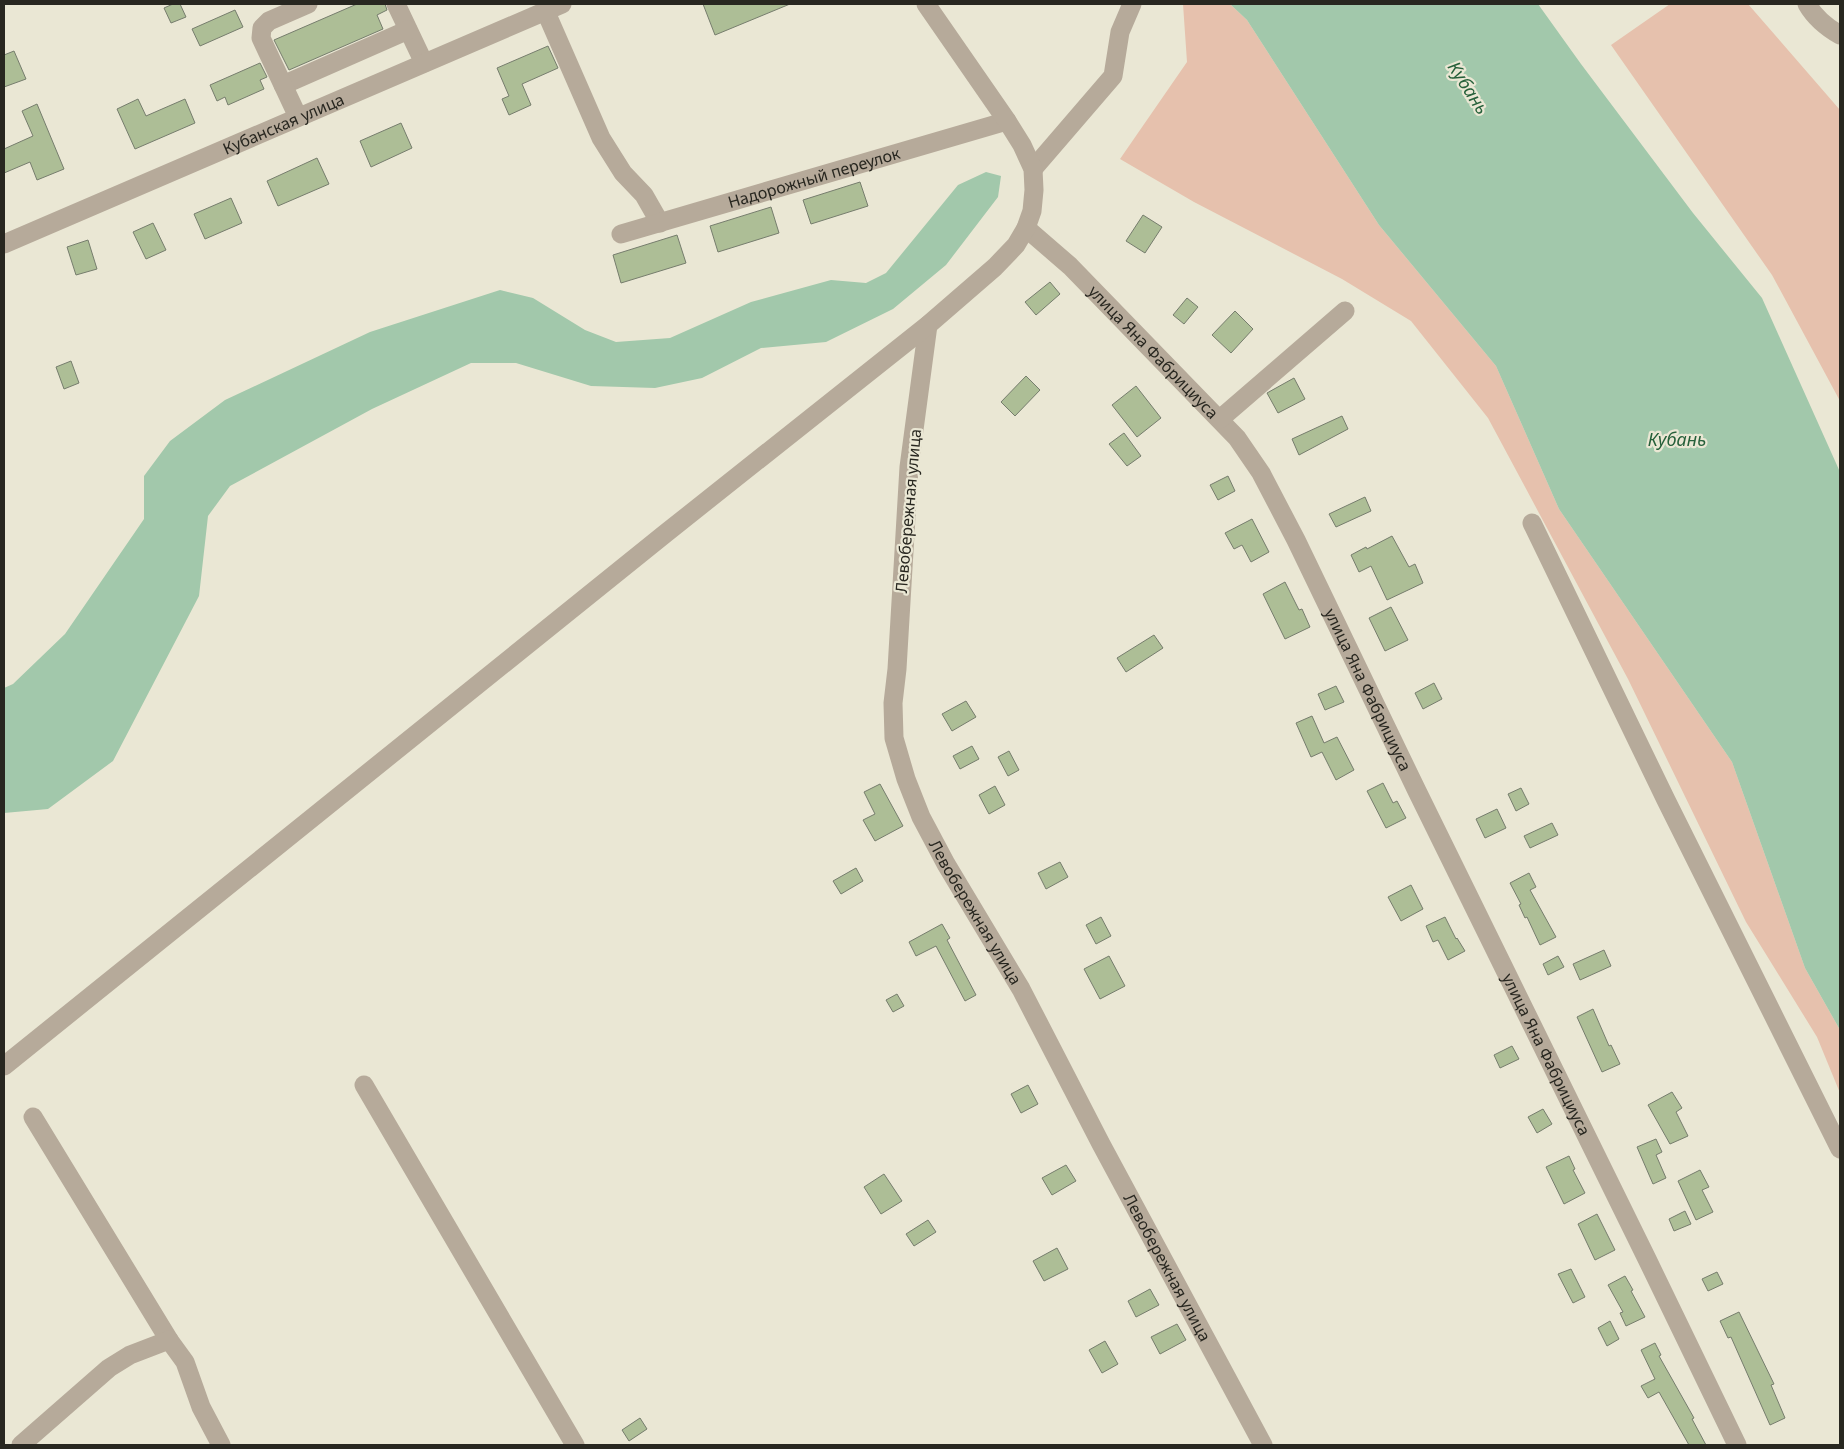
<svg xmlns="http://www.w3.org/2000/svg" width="1844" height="1449" viewBox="0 0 1844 1449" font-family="'Noto Sans',sans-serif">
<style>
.green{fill:#e6c1ad}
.water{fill:#a2c8ab}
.building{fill:#adbe96;stroke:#767d6d}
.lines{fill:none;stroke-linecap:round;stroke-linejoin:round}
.minor{stroke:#b6aa9a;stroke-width:19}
.labels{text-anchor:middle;stroke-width:4.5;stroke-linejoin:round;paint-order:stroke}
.street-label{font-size:16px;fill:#282720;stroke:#eae7d4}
.water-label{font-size:18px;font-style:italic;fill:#26603a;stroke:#eae7d4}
</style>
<rect width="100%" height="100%" fill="#eae7d4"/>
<path class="green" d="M1183,4H1230L1247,20L1379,225L1496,366L1559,509L1732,762L1805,968L1840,1030V1093L1817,1037L1746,922L1628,679L1488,418L1411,321L1342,279L1194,202L1120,159L1187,62Z
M1670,4H1748L1840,110V401L1772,275L1611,45Z"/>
<path class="water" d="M1230,4H1538L1581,64L1693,213L1762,298L1840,472V1030L1805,968L1732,762L1559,509L1496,366L1379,225L1247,20Z
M986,172L1001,176L998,197L946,265L893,309L826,342L761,348L702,378L655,388L591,386L516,363H471L372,409L230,486L208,516L199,596L113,761L48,809L4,813V688L13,684L65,634L144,519V476L170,441L225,400L370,332L500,290L533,298L585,330L616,342L670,338L751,302L831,280L866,283L886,273L958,185Z"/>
<path class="building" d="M173,4H180L186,17L171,23L164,8Z
M357,4H385L387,10L377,15L383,29L289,70L274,40Z
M703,4H790L715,35Z
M235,10L243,27L200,46L192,29Z
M548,46L558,68L522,84L531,105L509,115L502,99L509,96L497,68Z
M14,51L26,79L4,87V55Z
M260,63L267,77L260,80L264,89L228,105L225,97L217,101L210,85Z
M138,99L146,116L185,99L195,123L135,149L117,109Z
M37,104L64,169L37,180L30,162L4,173V149L33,136L22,111Z
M401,123L412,148L371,167L360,141Z
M317,158L329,184L278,206L267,181Z
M860,182L868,206L811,224L803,200Z
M231,198L242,223L205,239L194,214Z
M771,207L779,233L718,252L710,226Z
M1143,215L1162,227L1145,253L1126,241Z
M153,223L166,250L146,259L133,232Z
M677,235L686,263L621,283L613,255Z
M88,240L97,269L76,275L67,247Z
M1050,282L1060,294L1036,315L1025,302Z
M1187,298L1198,307L1184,324L1173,315Z
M1235,311L1253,329L1231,353L1212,335Z
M71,361L79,383L64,389L56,367Z
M1026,376L1040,390L1015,416L1001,402Z
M1294,378L1305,399L1278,413L1267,393Z
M1136,386L1161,418L1137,437L1112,405Z
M1342,416L1348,429L1299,455L1292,439Z
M1124,433L1141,456L1127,466L1109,444Z
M1228,476L1235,491L1218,500L1210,485Z
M1365,497L1371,511L1336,527L1329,514Z
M1252,519L1269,552L1251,562L1242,545L1234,549L1225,533Z
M1392,536L1409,567L1415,564L1423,583L1387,600L1371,566L1359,572L1351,555L1366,547L1367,549Z
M1285,582L1299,610L1302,609L1310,627L1285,639L1263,594Z
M1391,607L1408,640L1385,651L1369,618Z
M1154,635L1163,648L1126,672L1117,658Z
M1434,683L1442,699L1423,709L1415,693Z
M1336,686L1344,702L1325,710L1318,694Z
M966,701L976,717L952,731L942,714Z
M1312,716L1324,743L1337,737L1354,770L1336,780L1322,752L1311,757L1296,723Z
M972,746L979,759L960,769L953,756Z
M1009,751L1019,770L1008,776L998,757Z
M1383,783L1393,803L1397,801L1406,818L1386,828L1367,791Z
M880,784L903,826L875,841L863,820L875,814L864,792Z
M995,786L1005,805L989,814L979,795Z
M1521,788L1529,804L1516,811L1508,794Z
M1497,809L1506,828L1485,838L1476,819Z
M1552,823L1558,835L1530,848L1524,836Z
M1060,862L1068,877L1046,889L1038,873Z
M856,868L863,881L841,894L833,881Z
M1529,873L1536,887L1530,890L1556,937L1540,945L1527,917L1525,918L1519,905L1521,904L1510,883Z
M1411,885L1423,909L1401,921L1388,897Z
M1101,917L1111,936L1096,944L1086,925Z
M1445,917L1456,939L1457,938L1465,951L1448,960L1438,940L1433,942L1426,926Z
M942,924L950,938L947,940L976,995L965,1001L936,946L916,956L909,942Z
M1604,950L1611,966L1580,980L1573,964Z
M1109,956L1125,986L1100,999L1084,969Z
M1558,956L1564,967L1548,975L1543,964Z
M897,994L904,1006L893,1012L886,1000Z
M1593,1009L1609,1046L1611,1045L1620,1064L1602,1072L1577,1017Z
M1512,1046L1519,1059L1500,1068L1494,1055Z
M1028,1085L1038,1104L1021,1113L1011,1094Z
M1672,1092L1682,1108L1676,1112L1688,1136L1670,1144L1648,1105Z
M1543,1109L1552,1124L1537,1133L1528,1117Z
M1656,1139L1662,1152L1656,1155L1666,1178L1653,1184L1637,1147Z
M1569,1156L1575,1169L1573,1170L1585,1193L1564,1204L1546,1167Z
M1066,1165L1076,1181L1052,1195L1042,1178Z
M1700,1170L1709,1187L1702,1190L1713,1212L1696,1220L1678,1181Z
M884,1174L902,1201L881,1214L864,1187Z
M1685,1211L1691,1224L1674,1231L1669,1219Z
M1597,1214L1615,1250L1595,1260L1578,1224Z
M928,1220L936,1232L914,1246L906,1234Z
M1057,1248L1068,1269L1044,1281L1033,1261Z
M1571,1269L1585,1297L1573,1303L1558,1274Z
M1717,1272L1723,1284L1708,1291L1702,1279Z
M1625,1276L1633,1290L1631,1291L1645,1317L1626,1326L1620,1313L1623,1312L1608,1285Z
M1150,1289L1159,1305L1136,1317L1128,1301Z
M1739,1312L1774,1384L1771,1385L1785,1418L1770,1425L1731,1337L1728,1338L1720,1321Z
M1610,1321L1619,1339L1607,1346L1598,1328Z
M1177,1324L1186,1340L1160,1354L1151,1337Z
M1105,1341L1118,1364L1102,1373L1089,1350Z
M1655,1343L1661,1355L1659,1356L1694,1418L1692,1419L1706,1445H1689L1659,1392L1648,1398L1641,1386L1655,1379L1641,1350Z
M640,1418L647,1429L629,1441L622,1430Z"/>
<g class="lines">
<g class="minor">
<path d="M396,4L424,63"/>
<path d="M1807,4C1815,18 1826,27 1840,35"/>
<path d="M545,10L601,138L623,173L644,195L660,223"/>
<path d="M283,85L408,30"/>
<path d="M298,117L261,38L262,28L269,21L308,4"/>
<path d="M1033,169L1113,76L1120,32L1132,4"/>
<path id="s1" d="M1026,228L1070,266L1237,438L1261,473L1296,540L1417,791L1647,1259L1737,1445"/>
<path id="s2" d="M621,234L1007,121"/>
<path id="s3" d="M4,244L562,4"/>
<path id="s4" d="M928,325L909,467L897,669L893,703L894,738L906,779L921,817L946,864L1021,989L1101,1144L1263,1445"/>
<path d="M1220,419L1345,311"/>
<path d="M1532,523L1666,800L1840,1149"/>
<path d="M4,1066L666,533L928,325L995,267L1016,245L1026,228L1032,211L1034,190L1033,169L1022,145L1007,121L926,4"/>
<path d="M364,1085L575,1445"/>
<path d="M33,1117L169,1340"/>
<path d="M21,1445L109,1368L130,1355L169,1340L185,1362L201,1407L221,1445"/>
</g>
</g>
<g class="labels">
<g class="street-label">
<text dy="6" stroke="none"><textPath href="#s3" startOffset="304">Кубанская улица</textPath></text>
<text dy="6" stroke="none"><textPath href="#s2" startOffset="201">Надорожный переулок</textPath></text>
<text dy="6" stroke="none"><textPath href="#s1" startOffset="178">улица Яна Фабрициуса</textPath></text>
<text transform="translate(908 511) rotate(-85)" y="6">Левобережная улица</text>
<text dy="6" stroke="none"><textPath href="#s1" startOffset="582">улица Яна Фабрициуса</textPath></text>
<text dy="6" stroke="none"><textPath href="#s4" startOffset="608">Левобережная улица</textPath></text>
<text dy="6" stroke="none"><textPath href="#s1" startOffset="988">улица Яна Фабрициуса</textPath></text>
<text dy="6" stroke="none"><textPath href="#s4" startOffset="1012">Левобережная улица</textPath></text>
</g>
<g class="water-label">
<text transform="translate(1468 88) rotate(57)" y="6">Кубань</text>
<text x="1677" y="446">Кубань</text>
</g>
</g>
<rect width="1844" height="1449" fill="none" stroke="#282720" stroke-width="10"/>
</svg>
